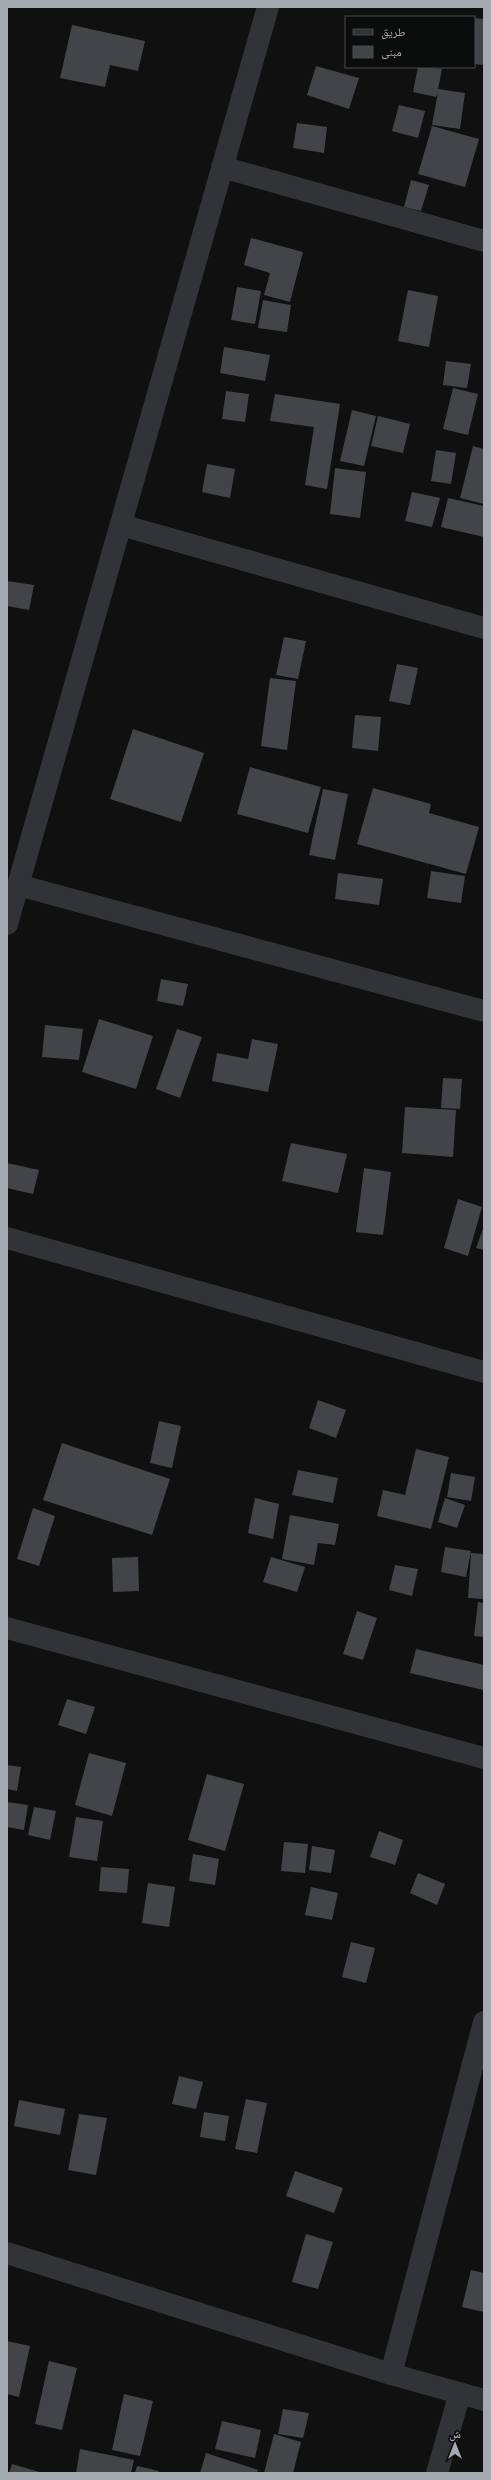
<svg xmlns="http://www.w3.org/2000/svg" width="491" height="2480" viewBox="0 0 491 2480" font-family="Barlow,'Noto Naskh Arabic',sans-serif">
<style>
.building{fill:#424447}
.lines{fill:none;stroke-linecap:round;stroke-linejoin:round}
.minor{stroke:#323336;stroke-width:22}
</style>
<rect width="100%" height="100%" fill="#101011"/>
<path class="building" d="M474,18L484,19V65L474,64Z
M72,25L145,41L138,71L110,65L105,87L60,78Z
M316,66L359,78L349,109L307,95Z
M418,67L442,69L438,89L465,93L460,129L432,125L438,92L436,97L413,92Z
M399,105L425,111L418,138L392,131Z
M297,123L327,127L324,153L293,148Z
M432,126L479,139L465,187L418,174Z
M411,180L429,185L421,211L404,207Z
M251,238L303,252L290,302L264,295L270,273L244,265Z
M237,287L261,291L255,324L231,320Z
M408,290L438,296L429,347L398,341Z
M263,300L291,305L287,332L258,328Z
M224,347L270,355L265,381L220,373Z
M446,361L471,364L467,388L443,385Z
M453,388L478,394L468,435L443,429Z
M226,391L249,394L245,422L222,419Z
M275,394L340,404L327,489L305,485L314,427L270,421Z
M352,410L376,416L364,466L340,461Z
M378,416L410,424L403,453L371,446Z
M473,446L484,449V504L460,498Z
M436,450L456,453L451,484L431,481Z
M207,464L235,469L230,498L202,492Z
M335,468L366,472L360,518L330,514Z
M412,492L440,498L432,527L405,521Z
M448,498L484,506V537L441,527Z
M7,581L34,585L29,610L7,606Z
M284,637L306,641L298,679L276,675Z
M397,664L418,668L410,705L389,701Z
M270,678L296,681L287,750L261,746Z
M355,715L381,717L378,751L352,748Z
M133,729L204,753L181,822L110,799Z
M250,767L321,787L308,833L237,814Z
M373,788L431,804L429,813L479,827L466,874L357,844Z
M323,789L348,794L335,860L309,855Z
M431,871L465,876L461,903L427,898Z
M338,873L383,879L379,905L335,899Z
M161,979L188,984L183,1006L157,1001Z
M99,1019L153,1036L136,1089L82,1072Z
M45,1025L83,1029L79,1060L42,1057Z
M177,1029L202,1037L180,1098L156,1089Z
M252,1039L278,1044L268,1092L212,1081L217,1053L248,1059Z
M443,1078L462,1079L460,1109L441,1108Z
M405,1107L456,1110L453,1157L402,1153Z
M291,1143L347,1154L338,1193L282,1181Z
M7,1163L39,1170L33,1194L7,1188Z
M364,1168L391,1172L383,1235L356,1232Z
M458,1199L482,1207L468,1256L444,1248Z
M484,1226V1250L476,1248Z
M318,1400L346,1410L336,1438L309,1428Z
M159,1421L181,1426L172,1468L150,1463Z
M62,1443L170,1479L152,1535L43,1500Z
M416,1449L449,1457L431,1529L377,1516L383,1490L405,1495Z
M298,1470L338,1478L333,1503L292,1495Z
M451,1473L475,1477L471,1501L447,1497Z
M255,1498L279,1504L273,1539L248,1533Z
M445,1498L465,1505L457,1528L438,1522Z
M33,1508L55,1516L39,1566L17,1559Z
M290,1515L339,1524L335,1545L318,1543L314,1565L282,1559Z
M445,1547L471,1551L466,1577L441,1572Z
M471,1553L484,1554V1599L468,1598Z
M138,1557L139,1591L113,1592L112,1558Z
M271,1557L305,1567L297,1592L263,1582Z
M395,1565L418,1569L412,1596L389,1590Z
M478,1602L484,1603V1637L474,1636Z
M357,1611L377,1618L363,1660L343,1654Z
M416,1649L484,1665L483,1690L410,1673Z
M67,1699L95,1707L86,1734L58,1725Z
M89,1753L126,1763L112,1816L75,1805Z
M7,1765L21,1767L17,1791L7,1789Z
M207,1774L244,1784L225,1851L188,1840Z
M7,1802L28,1805L24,1830L7,1827Z
M34,1807L56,1811L50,1840L28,1835Z
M76,1817L103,1821L97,1861L69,1857Z
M379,1831L403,1840L395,1865L370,1857Z
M284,1842L308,1844L305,1873L281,1871Z
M312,1846L335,1850L331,1873L309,1870Z
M193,1854L219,1859L215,1885L189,1881Z
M101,1867L129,1869L127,1893L99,1891Z
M418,1873L445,1884L437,1905L410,1893Z
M148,1883L175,1887L169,1927L142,1923Z
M311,1887L338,1893L332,1920L305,1915Z
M351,1942L375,1948L366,1983L342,1977Z
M179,2076L203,2082L196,2109L172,2104Z
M246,2099L267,2103L257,2153L235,2149Z
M19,2100L65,2109L60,2135L14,2126Z
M204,2112L229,2116L225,2141L200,2137Z
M79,2114L107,2118L96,2175L68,2170Z
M295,2171L343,2188L334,2213L286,2196Z
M306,2234L333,2242L318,2289L292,2282Z
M471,2270L484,2273V2312L462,2307Z
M7,2341L30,2346L19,2397L7,2394Z
M49,2361L77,2368L62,2430L35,2424Z
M124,2394L153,2401L140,2456L112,2450Z
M283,2409L309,2413L303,2438L278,2434Z
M222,2421L261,2430L255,2458L215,2449Z
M274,2434L301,2442L293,2473H264Z
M80,2449L134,2460L131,2473H76Z
M206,2453L258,2470L257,2473H200Z
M12,2464L43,2473H9Z
M137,2466L159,2471L158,2473H135Z"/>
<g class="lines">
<path class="minor" d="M222,167L484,241
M121,525L484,628
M18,885L484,1011
M7,924L268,7
M7,1238L484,1372
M7,1628L484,1758
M7,2253L391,2374L484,2400
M391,2374L484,2022
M437,2473L460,2393"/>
</g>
<rect width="491" height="2480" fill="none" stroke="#a3aab1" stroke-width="16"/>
<rect x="345" y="16" width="130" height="52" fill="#0b0c0c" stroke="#484b4e"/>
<rect x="353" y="29" width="20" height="6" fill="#323336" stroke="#484b4e"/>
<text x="381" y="36" font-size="12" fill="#a3aab1">طريق</text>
<rect x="353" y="46" width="20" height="12" fill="#424447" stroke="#484b4e"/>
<text x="381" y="56" font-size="12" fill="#a3aab1">مبنى</text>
<g transform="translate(455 2444)" stroke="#0b0c0c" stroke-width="3" paint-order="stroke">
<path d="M0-3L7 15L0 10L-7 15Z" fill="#a3aab1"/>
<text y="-6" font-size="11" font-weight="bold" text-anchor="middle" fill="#a3aab1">ش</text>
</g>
</svg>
